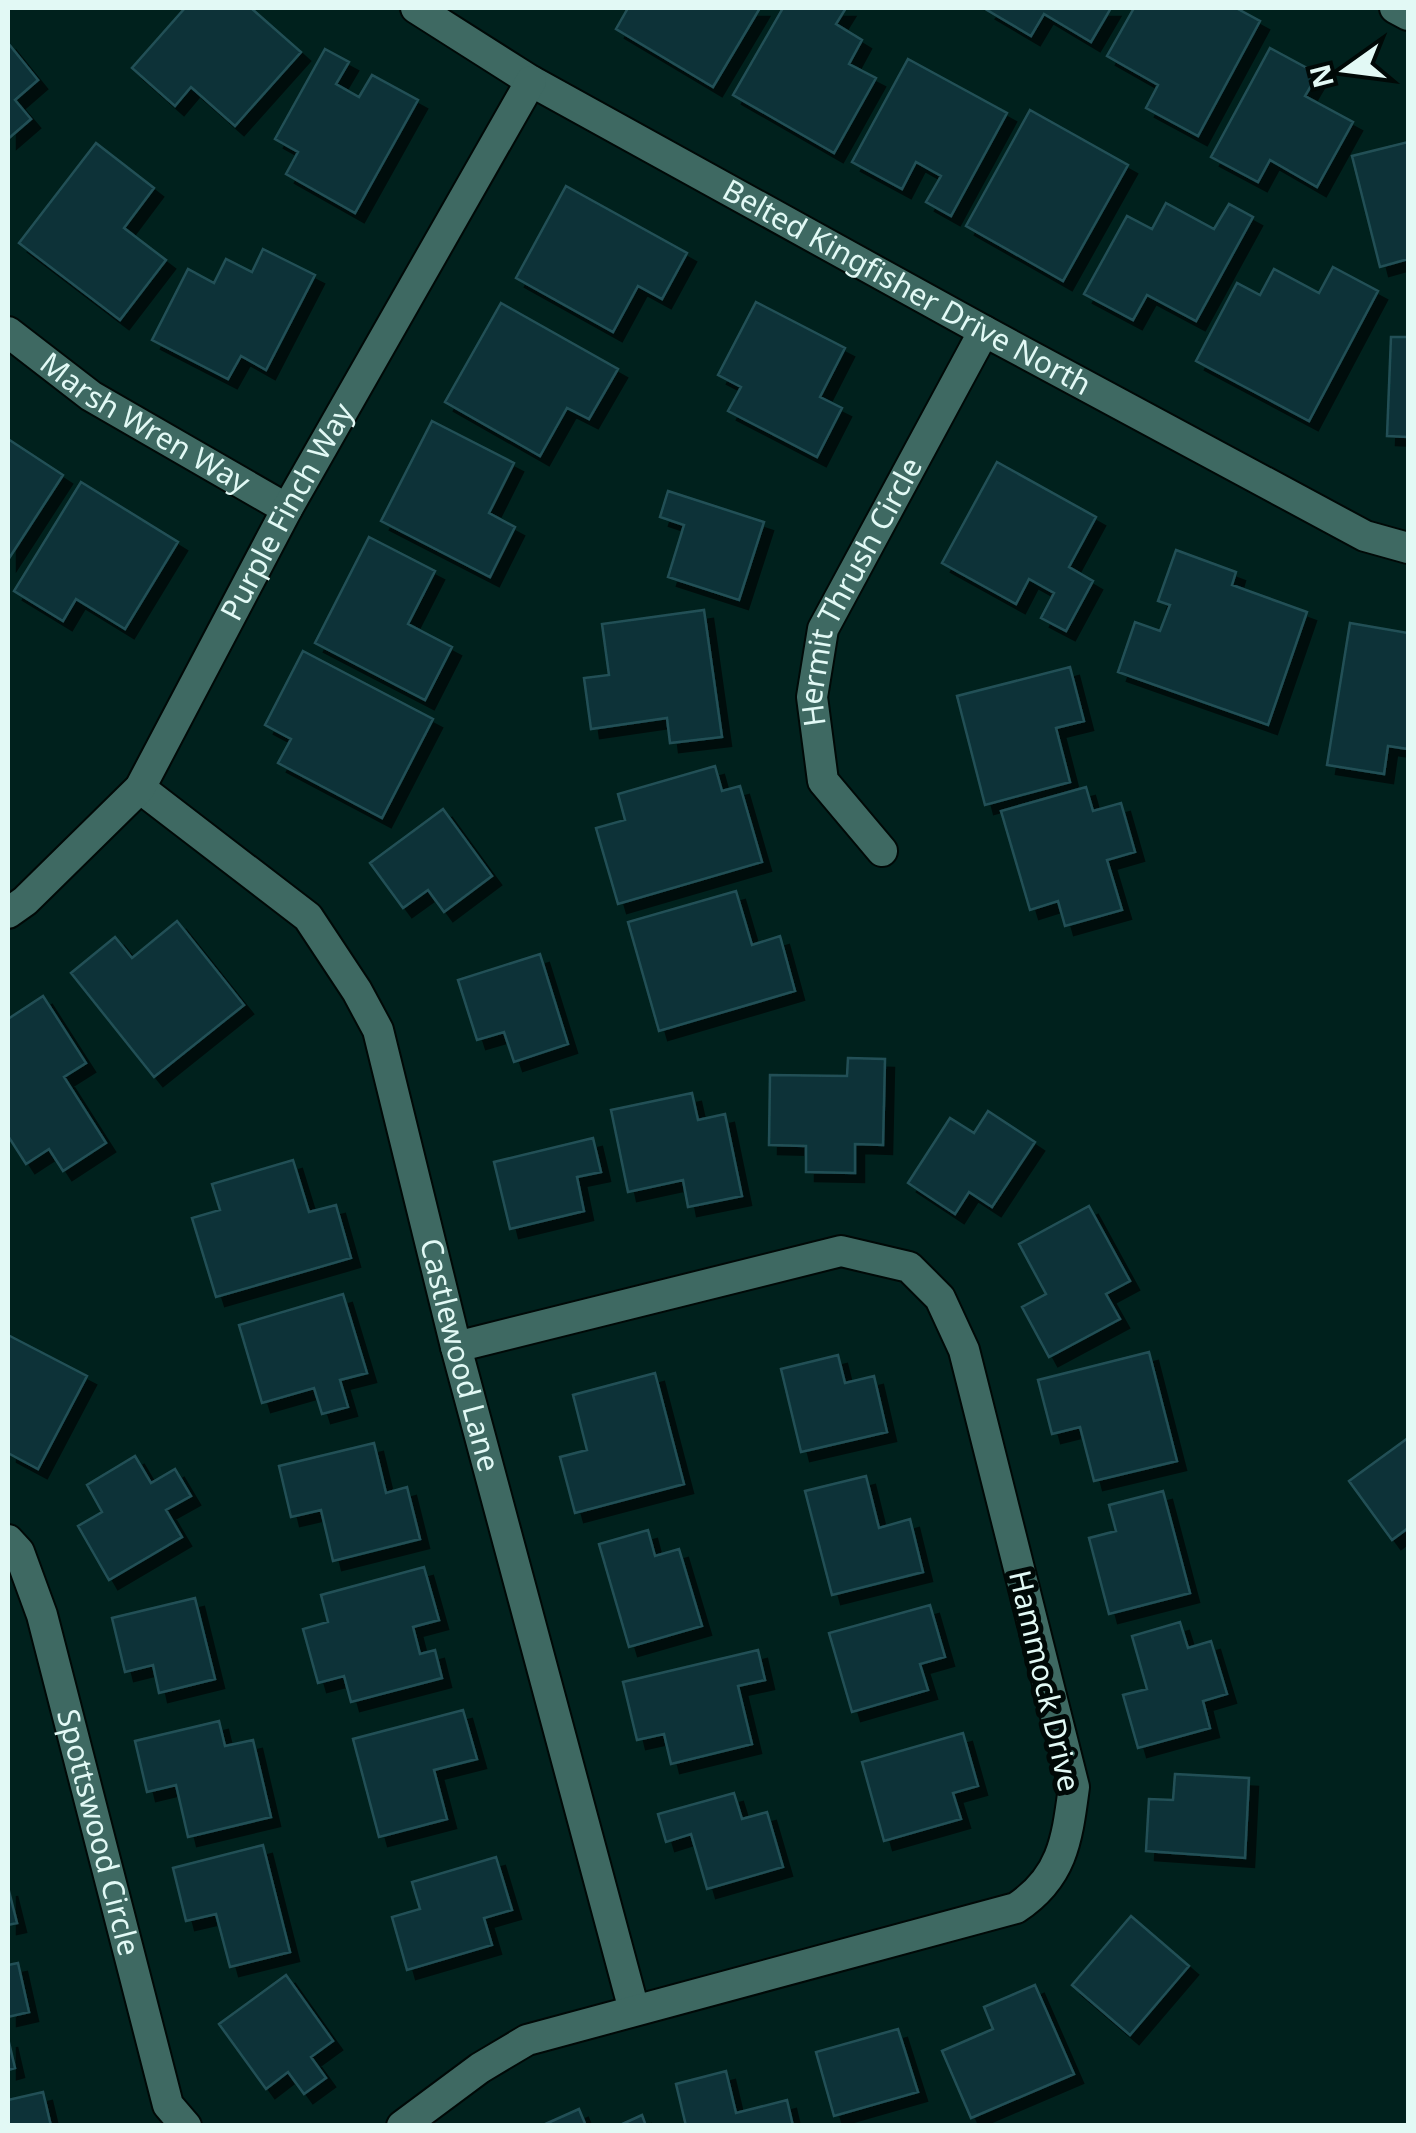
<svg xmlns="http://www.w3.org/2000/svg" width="1416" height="2133" viewBox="0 0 1416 2133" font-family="'Noto Sans',sans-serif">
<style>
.building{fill:#0a3338;stroke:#235056;stroke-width:2.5;filter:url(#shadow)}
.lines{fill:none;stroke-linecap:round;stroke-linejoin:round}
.minor-casing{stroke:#000907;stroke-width:34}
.minor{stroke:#3e6962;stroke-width:30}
.labels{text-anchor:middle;stroke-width:10;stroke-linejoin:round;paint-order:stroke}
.street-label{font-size:30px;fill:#e2f9f5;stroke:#000907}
</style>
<defs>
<filter id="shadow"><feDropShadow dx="9" dy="9" stdDeviation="0" flood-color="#0009"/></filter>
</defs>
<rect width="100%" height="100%" fill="#00211d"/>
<path class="building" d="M185,8H251L301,52L235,126L191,87L175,106L132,68Z
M628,8H760L713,87L616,29Z
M783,8H846L836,24L862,40L849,64L876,78L834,153L733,95Z
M989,8H1111L1091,42L1044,14L1031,36L987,10Z
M1134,8H1236L1260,21L1198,136L1146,108L1158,85L1107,56Z
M8,43L38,80L15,100L31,119L8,139Z
M1270,48L1318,74L1305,96L1353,122L1317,187L1270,160L1258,182L1211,157Z
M325,49L349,62L336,84L359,97L372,75L418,100L355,213L286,174L298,152L275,139Z
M908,59L1007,113L951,216L926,202L941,176L916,162L902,189L852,162Z
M1030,110L1128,165L1063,281L966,226Z
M1408,142V259L1380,267L1352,156Z
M96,143L154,188L124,228L166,260L120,320L19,243Z
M566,186L687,253L662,299L638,286L613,332L516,278Z
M1166,203L1214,229L1229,204L1253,217L1196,321L1147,295L1133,320L1084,294L1127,216L1152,229Z
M263,249L315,275L266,370L241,356L228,379L152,340L188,269L214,283L226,259L252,272Z
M1333,267L1378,291L1309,421L1196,361L1237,283L1260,295L1274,269L1319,293Z
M756,302L845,348L820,397L842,408L817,457L728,411L741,387L718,375Z
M501,303L618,369L589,419L567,408L540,456L445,402Z
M1391,337H1408V437L1387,436Z
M432,421L514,463L489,513L515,527L490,577L381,521Z
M8,439L63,475L8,560Z
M997,462L1096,517L1069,567L1093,581L1066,631L1041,618L1054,593L1029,579L1016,604L942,563Z
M81,482L178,542L125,629L76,599L63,621L14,591Z
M668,491L764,522L739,600L668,577L684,525L660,517Z
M369,537L435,571L408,624L452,647L425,700L315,643Z
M1176,550L1236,572L1232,585L1307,612L1268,725L1118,672L1135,622L1160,631L1170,605L1158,601Z
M704,610L722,737L670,743L667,718L591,729L584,678L609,675L602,624Z
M1350,623L1408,633V749L1388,746L1384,774L1327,765Z
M303,651L433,719L382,818L278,763L291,739L265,725Z
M1070,667L1084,721L1056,728L1070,782L985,805L957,696Z
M715,766L722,791L740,786L762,862L618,904L596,828L625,820L618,794Z
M1086,787L1093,811L1121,803L1135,852L1107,860L1122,910L1065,926L1058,901L1030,910L1001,811Z
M443,809L492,876L444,912L428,890L403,908L370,863Z
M736,891L752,945L780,936L795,991L659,1031L628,922Z
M177,921L244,1005L154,1077L71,973L115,937L132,958Z
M540,954L568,1044L514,1062L504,1032L477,1040L458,980Z
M43,996L86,1063L64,1077L106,1143L63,1171L49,1149L26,1164L8,1136V1019Z
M848,1058L885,1059L883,1145L855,1144V1173L806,1172V1146L769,1145L770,1075L847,1076Z
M692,1093L698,1120L725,1114L742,1196L688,1207L683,1180L628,1192L611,1110Z
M988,1111L1035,1142L992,1207L969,1192L955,1214L908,1183L950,1118L974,1133Z
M593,1138L601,1172L577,1177L584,1211L510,1229L494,1162Z
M293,1160L309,1212L336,1205L351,1258L216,1297L192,1218L220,1210L212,1184Z
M1089,1206L1130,1281L1106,1294L1120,1319L1049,1357L1022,1307L1046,1294L1019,1244Z
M343,1294L367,1373L340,1380L348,1407L322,1414L314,1388L262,1403L239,1325Z
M8,1335L87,1376L38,1469L8,1453Z
M1149,1352L1177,1461L1094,1481L1080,1427L1052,1434L1038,1380Z
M838,1355L845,1383L874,1376L887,1432L801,1452L781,1369Z
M655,1373L684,1484L575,1513L560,1457L587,1450L573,1395Z
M1408,1438V1528L1392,1540L1349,1481Z
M374,1443L386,1493L407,1487L420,1539L333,1561L321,1510L291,1517L279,1466Z
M135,1456L151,1483L175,1469L191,1496L166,1510L182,1537L109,1580L78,1526L102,1512L87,1485Z
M866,1476L879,1528L910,1519L923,1572L832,1595L805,1491Z
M1163,1491L1190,1593L1109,1614L1089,1538L1116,1531L1109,1505Z
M648,1530L655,1556L679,1549L702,1626L629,1647L599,1544Z
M424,1567L439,1620L413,1627L420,1654L435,1650L442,1678L351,1702L344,1676L318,1683L303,1629L328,1622L321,1595Z
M195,1598L215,1679L159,1693L153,1665L125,1672L112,1618Z
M930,1605L945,1657L920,1664L928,1690L852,1712L829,1633Z
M1180,1622L1188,1648L1211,1641L1227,1694L1203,1701L1210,1728L1138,1748L1123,1695L1147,1689L1132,1636Z
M758,1650L765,1680L738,1686L752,1744L671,1764L664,1734L637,1740L623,1682Z
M463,1710L477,1759L434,1770L447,1819L379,1837L353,1739Z
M219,1721L225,1746L253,1740L271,1817L188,1837L176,1785L147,1792L135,1741Z
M963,1733L978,1786L953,1793L961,1819L884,1841L862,1762Z
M1175,1774L1249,1778L1245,1858L1146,1851L1149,1799L1173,1800Z
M734,1793L742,1819L767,1812L783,1867L707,1889L691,1834L666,1842L658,1814Z
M263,1845L290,1952L230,1967L216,1914L186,1921L173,1868Z
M496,1857L512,1910L484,1918L492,1945L407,1970L392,1917L420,1909L412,1882Z
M8,1887L17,1923L8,1925Z
M1131,1916L1189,1966L1130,2035L1072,1985Z
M18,1963L29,2012L8,2017V1965Z
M286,1975L333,2041L311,2057L326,2078L304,2094L288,2072L266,2089L219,2024Z
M1035,1985L1074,2074L971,2118L942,2051L993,2029L984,2007Z
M898,2029L918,2092L834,2116L816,2052Z
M8,2038L15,2068L8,2070Z
M726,2071L736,2113L787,2100L793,2126H686L676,2084Z
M43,2092L51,2126H8V2100Z
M579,2109L586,2126H541Z
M642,2115L646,2126H618Z"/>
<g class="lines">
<g class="minor-casing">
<g id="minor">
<path id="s1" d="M416,8L531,81L984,331L1365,536L1408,548"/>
<path d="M1395,8L1408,15"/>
<path id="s2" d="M8,332L91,396L287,509"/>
<path id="s3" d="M140,788L308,917L357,991L378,1030L456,1347L634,2010"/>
<path id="s4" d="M882,851L823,781L812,697L823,629L984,331"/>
<path id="s5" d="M8,913L25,901L140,788L287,509L531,81"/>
<path id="s6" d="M8,1540L19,1552L42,1615L168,2105L186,2126"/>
<path d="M402,2126L480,2068L527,2040L1016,1908C1063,1877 1067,1839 1074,1787L964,1350L940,1298L909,1267L841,1251L456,1347"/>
</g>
</g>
<use href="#minor" class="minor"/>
</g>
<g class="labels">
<g class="street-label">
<text dy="10" stroke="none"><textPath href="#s1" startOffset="565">Belted Kingfisher Drive North</textPath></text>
<text dy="10" stroke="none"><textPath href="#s2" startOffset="165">Marsh Wren Way</textPath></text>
<text dy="10" stroke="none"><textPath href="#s5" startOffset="495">Purple Finch Way</textPath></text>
<text dy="10" stroke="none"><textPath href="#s4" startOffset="292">Hermit Thrush Circle</textPath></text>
<text dy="10" stroke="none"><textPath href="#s3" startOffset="680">Castlewood Lane</textPath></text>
<text transform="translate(1044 1681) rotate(77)" y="10">Hammock Drive</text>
<text dy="10" stroke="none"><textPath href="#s6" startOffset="308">Spottswood Circle</textPath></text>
</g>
</g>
<rect width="1416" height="2133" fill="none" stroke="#e2f9f5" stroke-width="20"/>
<g transform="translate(1346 70) rotate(256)" stroke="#000907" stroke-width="8" paint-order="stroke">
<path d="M0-8L18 38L0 25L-18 38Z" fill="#e2f9f5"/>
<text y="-15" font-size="28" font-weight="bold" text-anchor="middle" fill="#e2f9f5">N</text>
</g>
</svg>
